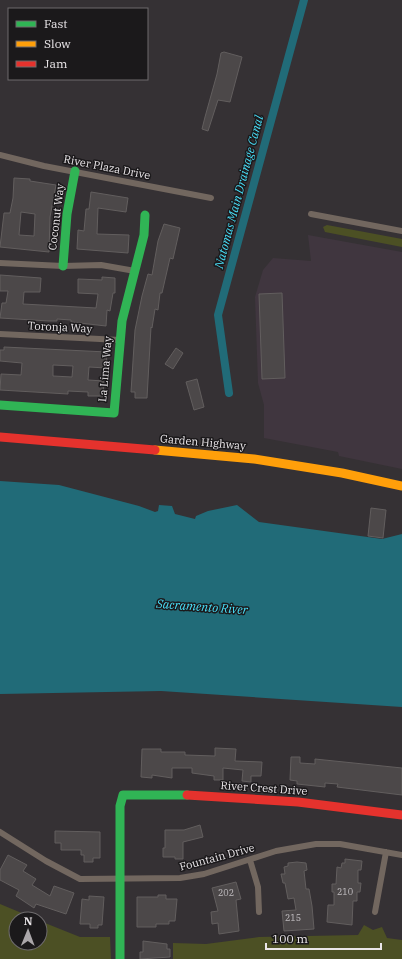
<svg xmlns="http://www.w3.org/2000/svg" width="402" height="959" viewBox="0 0 402 959" font-family="'IBM Plex Serif',serif">
<style>
.built{fill:#40363f}
.green{fill:#4c5024}
.water{fill:#216b78}
.lines{fill:none;stroke-linecap:round;stroke-linejoin:round}
.canal{stroke:#216b78;stroke-width:8}
.building{fill:#4c4849;stroke:#625e5e;fill-rule:evenodd}
.street{stroke:#72675f;stroke-width:6}
.fast{stroke:#30b455;stroke-width:9}
.slow{stroke:#ff9f0a;stroke-width:9}
.jam{stroke:#e5322d;stroke-width:9}
.labels{text-anchor:middle;stroke-width:3;stroke-linejoin:round;paint-order:stroke}
.number-label{font-size:9px;fill:#c2bec1}
.street-label{font-size:11px;fill:#eae6e9;stroke:#1b191b}
.water-label{font-size:12px;font-style:italic;fill:#49e0fa;stroke:#1b191b}
</style>
<rect width="100%" height="100%" fill="#353134"/>
<path class="built" d="M308,235L402,252V469L339,456L338,452L264,438V405L258,383L255,297L263,270L273,258L311,261Z"/>
<path class="green" d="M327,225L402,239V247L325,232L323,227Z
M0,904L36,919H16V943H40V921L80,937H110L111,959H0Z
M364,925L373,930L382,927L387,938L402,940V959H173V943L206,944L259,937L358,935Z"/>
<path class="water" d="M0,481L59,485L139,506L155,512L158,511L159,505L172,506L175,514L195,519L196,516L208,511L237,505L259,522L382,539L402,534V707L161,691L0,694Z"/>
<g class="lines">
<path class="canal" d="M229,393L218,315L304,0"/>
</g>
<path class="building" d="M224,52L242,57L230,102L218,100L208,131L202,129L205,117L217,74L221,53Z
M14,178L30,179V181L56,185L50,217L49,252L0,247L4,213H10L13,198ZM21,212L35,214L34,236L19,235Z
M91,192L128,198L126,212L98,208L97,234L129,235L128,253L77,249L78,230L84,231L86,209H89Z
M164,224L180,228L173,259L170,258L162,293H160L158,310L155,309L152,328L151,327L147,398H135V392H131L135,330L142,296L148,274L152,275L158,241Z
M0,275L41,278L40,292H24L23,304L96,308L98,294L78,293V279L102,280V277L115,278V293H113L110,311L107,310L106,326L71,322V320L57,319V321H49L0,318L2,303H6L8,291H0Z
M282,293L285,378L262,379L259,294Z
M4,347L107,352L106,368L89,367L88,380L104,381L103,396H88V392L68,391V394L0,390L1,374L21,375L22,363L0,361V350H4ZM53,365L73,366L72,377L53,376Z
M176,348L183,353L173,369L165,364Z
M197,379L204,407L194,410L186,382Z
M371,508L386,510L383,538L368,536Z
M215,748L236,749L235,761L262,762L261,776H251V782L242,781L243,770L223,768V780H214V776L192,773V768H172V778L152,775V778L141,777L142,749H161V752H185V755L215,756Z
M291,757H300V763L315,764V759L402,768V795L337,787L338,784L325,783V787L297,784V781L290,780Z
M200,825L203,837L183,842V859H175V857H163V848H165V830H184Z
M55,831L100,832V858H93V862H84V855H81V850H61V843H55Z
M8,855L27,865L23,871L36,879L32,885L50,896L54,886L74,893L66,914L36,904L34,908L16,896L19,890L0,880V870Z
M345,859L362,861L361,870H358V883H361L360,892H357V901H353L352,925L327,922L328,905H334V892H332V884H336L337,867L341,868L342,863H345Z
M297,862L306,863L307,870L304,871L306,889H309L312,906L314,929L284,931L282,911L296,910L294,898L288,899L285,883H283L281,874H285L284,867L288,866V863Z
M236,882L241,899L236,900L239,931L219,934L218,923L212,924L211,912L218,911L212,888Z
M158,895H166V899H177L175,921H169V924H156V927H137V897H158Z
M89,896L104,897L102,925H98V928H90V924H80L82,899L89,900Z
M143,941L167,944V949H170V957L140,959V952H143Z"/>
<g class="lines">
<path class="street" d="M0,155L44,166L211,198
M311,214L402,231
M0,263L63,266L101,265L135,271
M0,334L120,340
M0,832L46,861L80,879L180,878L204,874L276,851L316,844H340L402,855
M250,860L258,887L259,912
M375,912L386,852"/>
<path class="fast" d="M63,266L67,214L75,171
M0,405L114,413L122,321L144,235L145,215
M120,959V806L123,795H187"/>
<path class="slow" d="M155,450L254,459L342,473L402,486"/>
<path class="jam" d="M0,437L155,450
M187,795L298,802L402,815"/>
</g>
<g class="labels">
<g class="number-label">
<text x="345" y="895">210</text>
<text x="226" y="896">202</text>
<text x="293" y="921">215</text>
</g>
<g class="street-label">
<text transform="translate(107 167) rotate(11)" y="4">River Plaza Drive</text>
<text transform="translate(56 217) rotate(-83)" y="4">Coconut Way</text>
<text transform="translate(60 327) rotate(3)" y="4">Toronja Way</text>
<text transform="translate(105 369) rotate(-85)" y="4">La Lima Way</text>
<text transform="translate(203 442) rotate(5)" y="4">Garden Highway</text>
<text transform="translate(264 788) rotate(4)" y="4">River Crest Drive</text>
<text transform="translate(217 857) rotate(-15)" y="4">Fountain Drive</text>
</g>
<g class="water-label">
<text transform="translate(239 192) rotate(-75)" y="4">Natomas Main Drainage Canal</text>
<text transform="translate(202 607) rotate(4)" y="4">Sacramento River</text>
</g>
</g>
<rect x="8" y="8" width="140" height="72" fill="#1b191b" stroke="#6e6b6d"/>
<rect x="16" y="21" width="20" height="6" fill="#30b455" stroke="#6e6b6d"/>
<text x="44" y="28" font-size="12" fill="#eae6e9">Fast</text>
<rect x="16" y="41" width="20" height="6" fill="#ff9f0a" stroke="#6e6b6d"/>
<text x="44" y="48" font-size="12" fill="#eae6e9">Slow</text>
<rect x="16" y="61" width="20" height="6" fill="#e5322d" stroke="#6e6b6d"/>
<text x="44" y="68" font-size="12" fill="#eae6e9">Jam</text>
<g transform="translate(28 931) rotate(1)"><circle r="19" fill="#1b191b" stroke="#6e6b6d"/>
<path d="M0-3L7 15L0 10L-7 15Z" fill="#aba7aa"/>
<text y="-6" font-size="11" font-weight="bold" text-anchor="middle" fill="#eae6e9">N</text>
</g>
<path d="M266 943v6h115v-6" fill="none" stroke="#eae6e9" stroke-width="2"/>
<text x="272" y="943" font-size="12" fill="#eae6e9" stroke="#1b191b" stroke-width="3" paint-order="stroke">100 m</text>
</svg>
